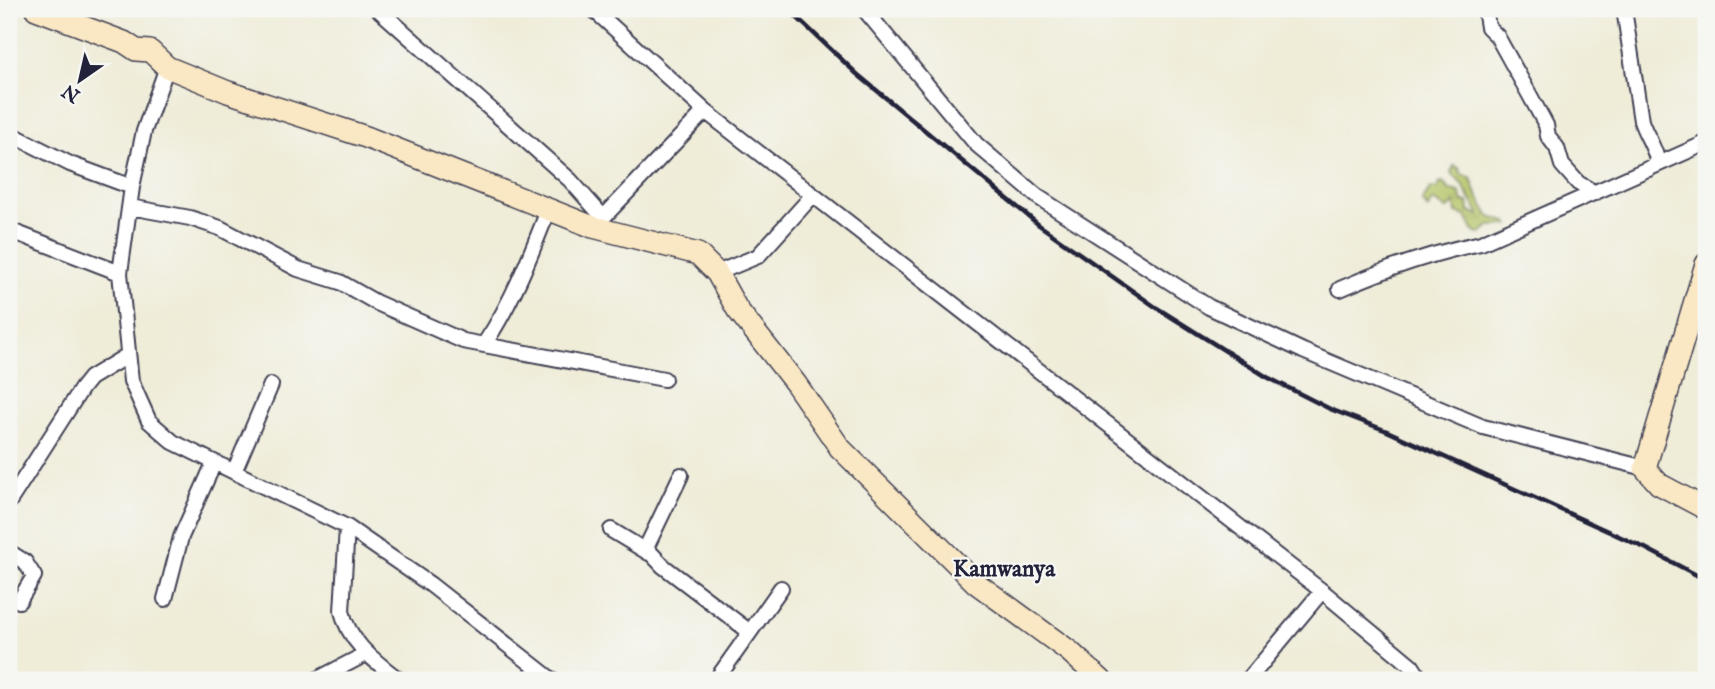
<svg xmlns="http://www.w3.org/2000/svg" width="1715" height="689" viewBox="0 0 1715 689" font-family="'IM FELL English',serif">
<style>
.grass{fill:url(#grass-tufts);stroke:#6c7452;stroke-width:2}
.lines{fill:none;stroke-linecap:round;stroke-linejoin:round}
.street-casing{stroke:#414053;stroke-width:18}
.secondary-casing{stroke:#414053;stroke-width:24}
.street{stroke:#fff;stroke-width:14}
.secondary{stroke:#fae7c3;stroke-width:21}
.rail{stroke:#22223b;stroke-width:4.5}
.labels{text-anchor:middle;stroke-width:5;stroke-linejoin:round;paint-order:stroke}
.neighbourhood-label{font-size:23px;font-weight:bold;fill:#22223b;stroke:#f6f6f2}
</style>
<defs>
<pattern id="grass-tufts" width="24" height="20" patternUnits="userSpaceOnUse" patternTransform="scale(1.75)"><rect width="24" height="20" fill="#b5c568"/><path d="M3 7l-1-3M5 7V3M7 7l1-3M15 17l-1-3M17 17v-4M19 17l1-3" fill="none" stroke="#9ba95b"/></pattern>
</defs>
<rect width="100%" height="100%" fill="#f6f6f2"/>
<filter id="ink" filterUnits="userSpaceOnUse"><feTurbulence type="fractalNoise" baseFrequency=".0143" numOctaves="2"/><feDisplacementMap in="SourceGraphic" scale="14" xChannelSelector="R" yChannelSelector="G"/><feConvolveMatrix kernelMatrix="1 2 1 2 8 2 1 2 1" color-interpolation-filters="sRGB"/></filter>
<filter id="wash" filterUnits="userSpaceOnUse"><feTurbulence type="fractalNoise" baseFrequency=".00686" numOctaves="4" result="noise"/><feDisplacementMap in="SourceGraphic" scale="28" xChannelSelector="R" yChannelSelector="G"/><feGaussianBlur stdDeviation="1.57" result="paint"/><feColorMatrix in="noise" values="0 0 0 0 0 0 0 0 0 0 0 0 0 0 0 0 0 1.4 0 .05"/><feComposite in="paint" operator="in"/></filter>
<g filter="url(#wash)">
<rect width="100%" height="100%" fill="#efecd8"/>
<path class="grass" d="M1454,166L1460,169L1461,174L1471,178C1474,191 1483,206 1490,217L1507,222L1509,225L1489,226L1480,234L1474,232L1466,216L1456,213L1455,204L1447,209L1433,201L1428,209L1422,201L1431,188L1438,189V184L1443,183L1450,190L1459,192L1463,202H1468L1469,212L1480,215L1461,183L1451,173Z"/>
</g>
<g filter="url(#ink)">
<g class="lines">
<g class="street-casing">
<path id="street" d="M378,9L570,180L603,217
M593,9L705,111L1322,591L1412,666L1421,680
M864,9L976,144L1038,197L1209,307L1303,351L1483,427L1645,468
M1485,9L1488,27L1497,36L1528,92L1546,125L1548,136L1557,148L1562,165L1578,183L1595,193
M1624,9L1641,121C1646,136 1655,147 1658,163L1649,169
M167,67L144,131L132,187L120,273L131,381L149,421L173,442L347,527L431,585L552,680
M9,133L70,164L132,187
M130,207L190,218L220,228L298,269L340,282L377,303L463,341L664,379
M597,224L705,111
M9,230L120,273
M717,273L758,256L813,195
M1340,289C1386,269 1431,253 1481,243L1706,143
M485,343C513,301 531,254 549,208
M234,472L271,385
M681,475L646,548L663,566L750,632L716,680
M9,502L82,388L90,378L128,355
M347,527L342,611C349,643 375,661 399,680
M611,530L649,553
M9,552L25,562L34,576L19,601
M165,599L181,537L214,463
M750,632L781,588
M316,680L366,654
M1248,680L1322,591"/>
</g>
<g class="secondary-casing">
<path id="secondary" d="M36,9L124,42L136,50L150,51L167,67L228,92L366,137L593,227L698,254L717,273L737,309L796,384L840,448L976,583L1069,651L1101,680
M1706,264L1645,468L1659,484L1706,509"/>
</g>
<use href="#street" class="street"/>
<use href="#secondary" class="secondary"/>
<path class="rail" d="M788,9L857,74L1039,225L1157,308L1267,377L1330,409L1387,431L1645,548L1706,580"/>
</g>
</g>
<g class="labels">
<g class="neighbourhood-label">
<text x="1004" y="576">Kamwanya</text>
</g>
</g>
<rect width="1715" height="689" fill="none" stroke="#f6f6f2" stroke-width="35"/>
<g transform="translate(80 80) rotate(214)" stroke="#f6f6f2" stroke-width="5" paint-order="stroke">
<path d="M0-5L12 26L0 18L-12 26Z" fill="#22223b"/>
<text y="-10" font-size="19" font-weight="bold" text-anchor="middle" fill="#22223b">N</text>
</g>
</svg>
